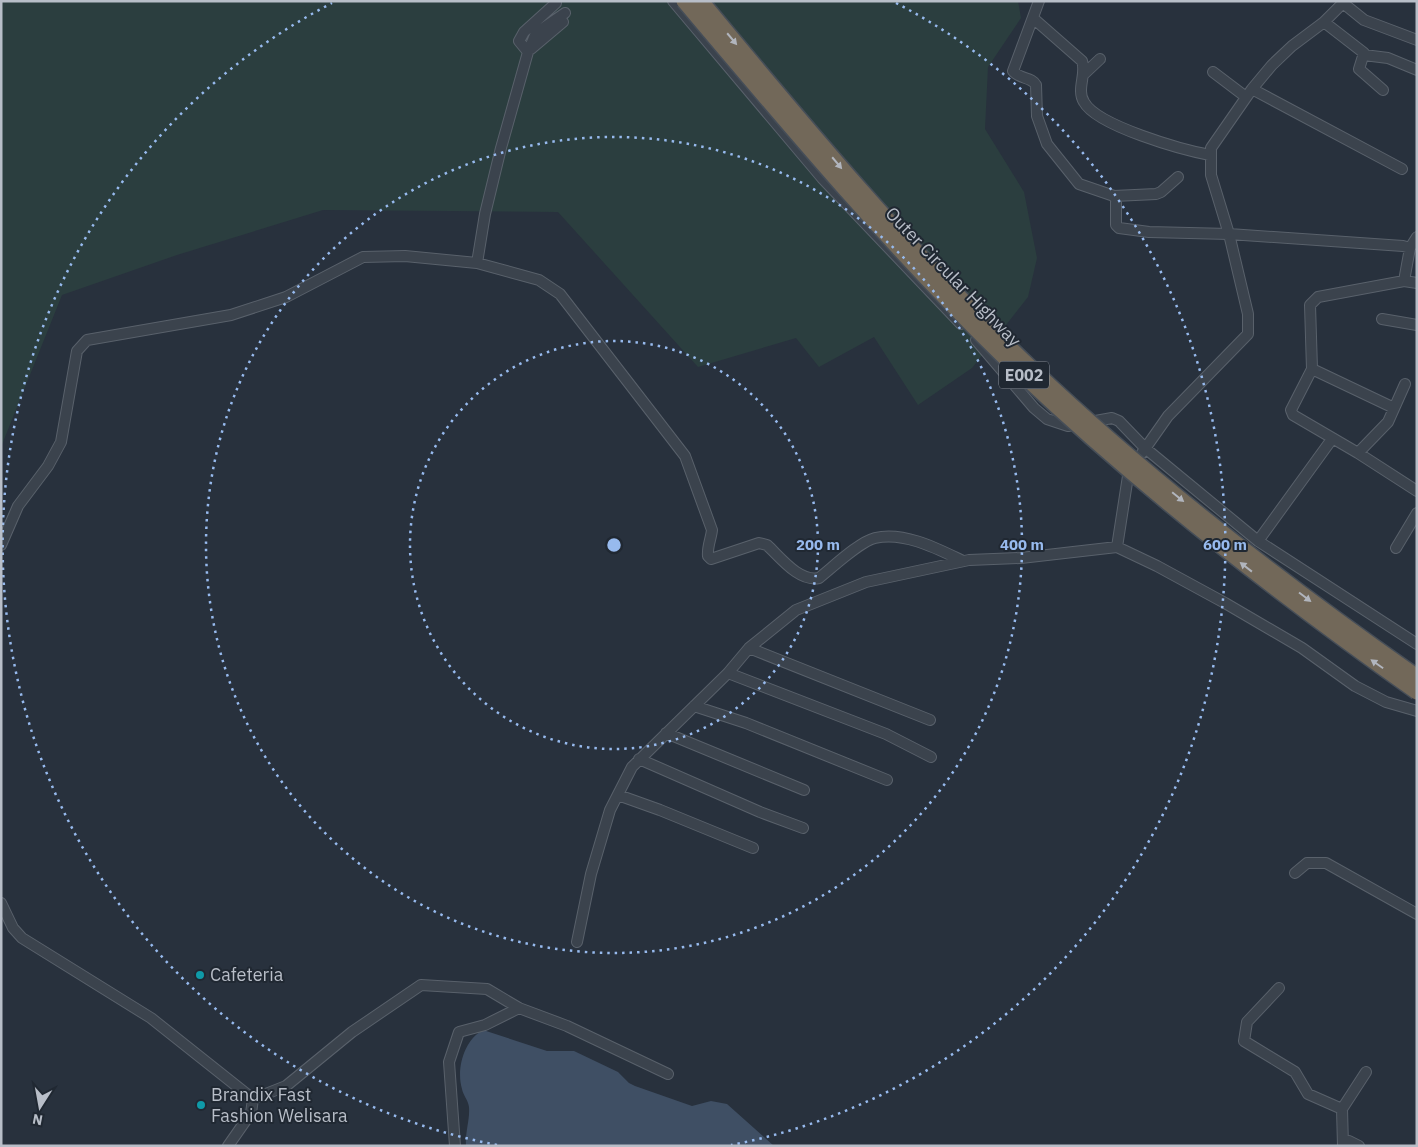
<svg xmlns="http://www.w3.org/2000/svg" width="1418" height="1147" viewBox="0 0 1418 1147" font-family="'IBM Plex Sans',sans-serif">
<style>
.green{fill:#2b3e3f}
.water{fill:#3f4f64}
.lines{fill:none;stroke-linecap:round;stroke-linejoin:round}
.minor-casing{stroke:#59616b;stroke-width:12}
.minor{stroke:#3b434d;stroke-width:10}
.highway-bridge-casing{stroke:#464e58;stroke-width:18;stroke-linecap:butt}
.highway-bridge{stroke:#726859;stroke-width:15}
.oneway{fill:#b1b5bd}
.ring{fill:none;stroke:#97baee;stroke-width:2.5;stroke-dasharray:2.5 5}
.culture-dot{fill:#0f9aa8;stroke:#202832;stroke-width:2}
.labels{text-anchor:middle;stroke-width:4;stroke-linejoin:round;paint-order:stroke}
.shield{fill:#202832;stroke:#8a919b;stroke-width:1}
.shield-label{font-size:16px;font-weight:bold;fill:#b8bec8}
.street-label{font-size:18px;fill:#b8bec8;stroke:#202832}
.poi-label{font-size:18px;fill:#b8bec8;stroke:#202832;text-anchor:start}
.centre{fill:#97baee;stroke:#202832;stroke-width:2.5}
.ring-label{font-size:15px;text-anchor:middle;font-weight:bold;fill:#97baee;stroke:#202832;stroke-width:4;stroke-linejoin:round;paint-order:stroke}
</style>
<rect width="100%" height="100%" fill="#28313d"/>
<path class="green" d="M1,1H1018L1021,18L988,67L985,129L1024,192L1037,258L1028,297L972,368L918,405L874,337L819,367L796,338L698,367L558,212L323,210L177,255L62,295L1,447Z"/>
<path class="water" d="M483,1030L547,1051H574L618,1072L629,1083L635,1086L692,1106L711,1101L727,1104L774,1146H466C465,1132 470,1120 469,1107C468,1100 463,1095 462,1089C456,1069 464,1040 483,1030Z"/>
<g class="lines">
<g class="minor-casing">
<path id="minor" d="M673,1L822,178L961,324
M1039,1L1013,71C1019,79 1032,77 1036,85L1037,116L1047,144L1079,184L1114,196L1116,200V225L1119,228L1149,232L1229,234L1403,246L1410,248L1404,281
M1343,3L1364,20L1417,40
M1033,18L1082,61C1087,74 1076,89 1084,102C1097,126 1183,150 1210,155
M1324,22L1364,53L1359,69L1383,90
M531,49L563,22
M528,52L519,41L524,32L556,3
M1364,55L1388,58L1417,70
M1213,72L1246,97
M1083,75L1100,59
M1252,89L1402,169
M1114,196L1156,194L1161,192L1178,177
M1410,248L1417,237
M477,263L485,214L501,148L528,52L536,33L565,13
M1382,319L1417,325
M976,340L1034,408L1047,419L1068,426L1112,418L1119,421L1145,448L1258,541L1417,644
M1312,369L1291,410L1293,415L1358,453L1417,491
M1394,408L1312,369L1310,305L1318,297L1404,281L1417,283
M1142,453L1168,416L1248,334V314L1229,234L1211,175V148L1252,89L1272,65L1292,46L1324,22L1345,1
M1358,453L1388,422L1405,384
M1258,541L1332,439
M1,545L18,506L48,466L61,442L77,351L87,340L231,315L286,297L363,257L405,256L477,263L539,280L560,294L685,456L712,530C711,539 707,547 708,556L711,559L759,543L767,545C781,558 799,582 819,578C833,567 859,542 875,538C904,531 938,549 963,561
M1117,547L1128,476L1133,467
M1396,548L1417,513
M749,648L930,720
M728,673L886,734L931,757
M694,706L746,723L887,780
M666,733L804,790
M639,759L760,812L803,828
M618,795L660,810L753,848
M1295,873L1307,863H1326L1417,914
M1,903L13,928L22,938L151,1018L253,1099L251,1113L228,1146
M577,942L591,874L610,810L632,767L728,673L749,648L796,610L866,582L969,560L1021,558L1117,547L1157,566L1225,603L1302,648L1355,686L1386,702L1417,711
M1279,988L1247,1022L1244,1041L1295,1072L1308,1094L1342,1109
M253,1099L286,1086L352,1032L421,985L487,989L519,1008L567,1026L668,1074
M455,1146L449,1062L459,1032L485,1025L519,1008
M1343,1146L1342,1109L1366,1072
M1346,1146L1349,1141L1359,1146"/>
</g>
<use href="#minor" class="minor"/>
<g class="highway-bridge-casing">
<path id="highway-bridge" d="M684,1C787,123 889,245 1003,356C1131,480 1271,589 1417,692
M701,1C806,128 911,254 1030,367C1150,481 1281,582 1417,677"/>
</g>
<use href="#highway-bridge" class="highway-bridge"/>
</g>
<defs><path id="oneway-solid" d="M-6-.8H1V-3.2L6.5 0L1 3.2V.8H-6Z" transform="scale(1.25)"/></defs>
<g class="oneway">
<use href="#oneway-solid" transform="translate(732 39) rotate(50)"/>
<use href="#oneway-solid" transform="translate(837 163) rotate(50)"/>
<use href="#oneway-solid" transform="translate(1178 497) rotate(39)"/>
<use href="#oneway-solid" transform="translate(1246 567) rotate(-142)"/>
<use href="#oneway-solid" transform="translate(1305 597) rotate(37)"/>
<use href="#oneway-solid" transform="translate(1377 664) rotate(-145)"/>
</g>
<g class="ring">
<circle cx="614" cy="545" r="204"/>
<circle cx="614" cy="545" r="408"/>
<path d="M497 1145A611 611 0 0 1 332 3M896 3A611 611 0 0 1 731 1145"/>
</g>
<g class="culture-dot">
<circle cx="200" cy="975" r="5"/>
<circle cx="201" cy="1105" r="5"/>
</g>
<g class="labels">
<rect class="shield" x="999" y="361.5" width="50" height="27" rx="4"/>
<g class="shield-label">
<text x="1024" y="381">E002</text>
</g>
<g class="street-label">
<text transform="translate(953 277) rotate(46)" y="6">Outer Circular Highway</text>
</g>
<g class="poi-label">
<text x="210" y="981">Cafeteria</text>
<text x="211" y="1101">Brandix Fast<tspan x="211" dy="21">Fashion Welisara</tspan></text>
</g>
</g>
<circle cx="614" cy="545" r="8" class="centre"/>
<g class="ring-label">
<text x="818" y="550">200 m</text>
<text x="1022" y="550">400 m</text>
<text x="1225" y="550">600 m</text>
</g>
<rect width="1418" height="1147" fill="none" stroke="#b8bec8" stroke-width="5"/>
<g transform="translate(40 1107) rotate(191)" stroke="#202832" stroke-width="4" paint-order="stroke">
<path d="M0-4L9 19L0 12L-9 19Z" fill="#b8bec8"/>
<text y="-8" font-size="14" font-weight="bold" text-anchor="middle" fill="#b8bec8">N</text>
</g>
</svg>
